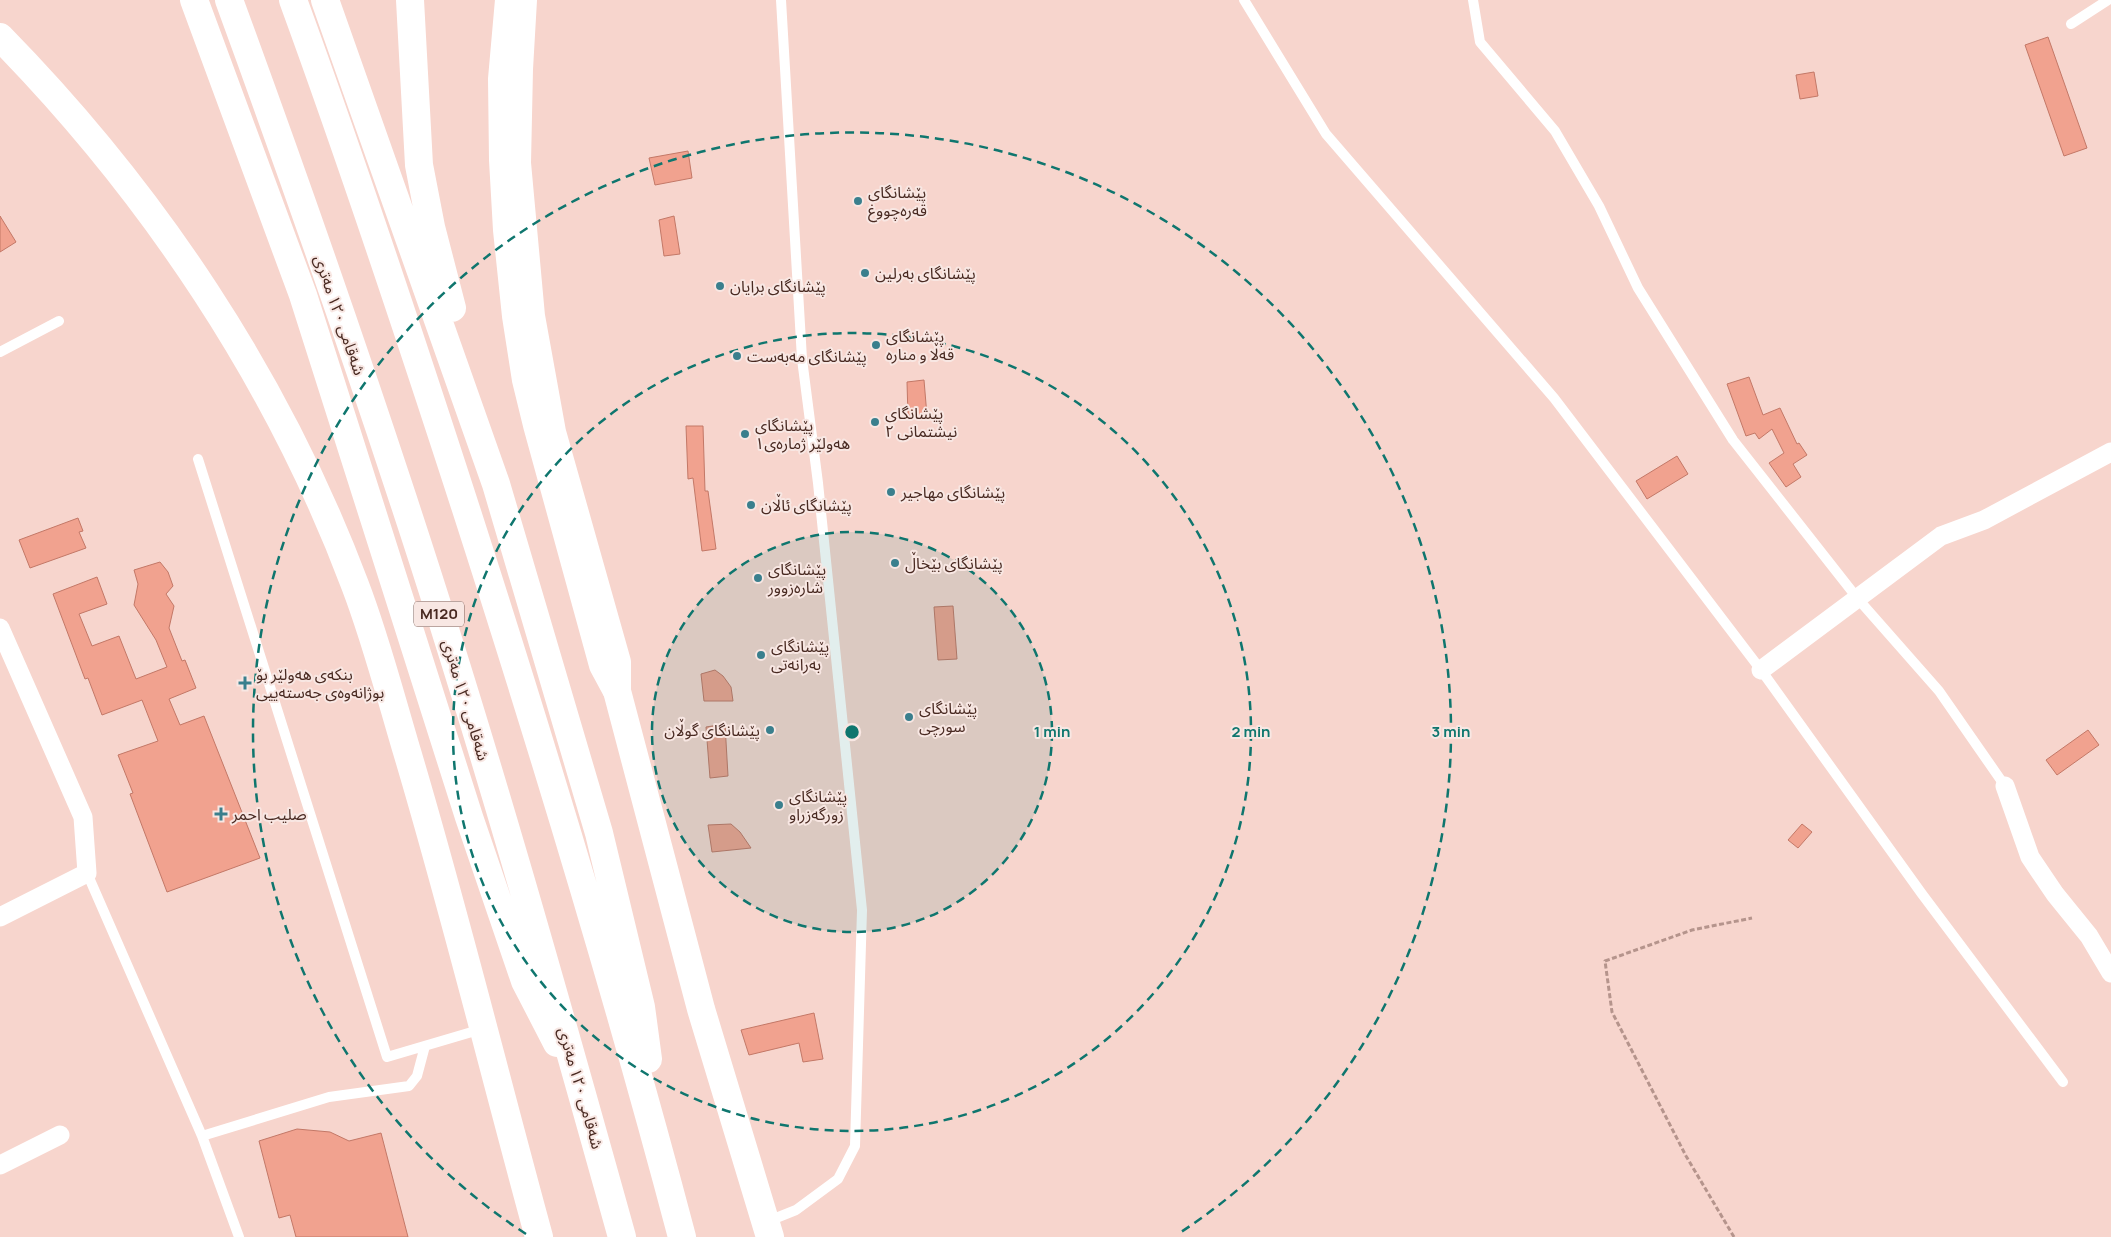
<svg xmlns="http://www.w3.org/2000/svg" width="2111" height="1237" viewBox="0 0 2111 1237" font-family="Manrope,'Noto Sans Arabic',sans-serif">
<style>
.building{fill:#f1a28f;stroke:#c37867}
.lines{fill:none;stroke-linecap:round;stroke-linejoin:round}
.path{stroke:#b5948c;stroke-width:3;stroke-dasharray:5 2.5;stroke-linecap:butt}
.lane{stroke:#fff;stroke-width:10}
.street{stroke:#fff;stroke-width:19}
.secondary{stroke:#fff;stroke-width:28}
.highway{stroke:#fff;stroke-width:28}
.ring{fill:none;stroke:#0f766e;stroke-width:2.5;stroke-dasharray:9 6}
.poi-dot{fill:#3a7f8d;stroke:#f8e7e3;stroke-width:2}
.labels{text-anchor:middle;stroke-width:4;stroke-linejoin:round;paint-order:stroke}
.shield{fill:#f8e7e3;stroke:#7e635c;stroke-width:1}
.shield-label{font-size:15px;font-weight:bold;fill:#492a22}
.poi-label{font-size:16px;fill:#492a22;stroke:#f8e7e3;text-anchor:start}
.street-label{font-size:16px;fill:#492a22;stroke:#f8e7e3}
.centre{fill:#0f766e;stroke:#f8e7e3;stroke-width:2.5}
.ring-label{font-size:15px;text-anchor:middle;font-weight:bold;fill:#0f766e;stroke:#f8e7e3;stroke-width:4;stroke-linejoin:round;paint-order:stroke}
</style>
<rect width="100%" height="100%" fill="#f7d5cd"/>
<path class="building" d="M2048,37L2087,148L2064,156L2025,45Z
M1814,72L1818,96L1800,99L1796,75Z
M688,151L692,178L655,185L649,158Z
M0,216L16,242L0,252Z
M674,216L680,254L664,256L659,220Z
M1749,377L1763,415L1780,408L1797,444L1799,443L1807,455L1793,464L1801,477L1786,487L1769,463L1784,453L1772,429L1759,439L1755,433L1746,436L1727,384Z
M924,380L927,416L908,417L907,382Z
M686,426H703L705,491H708L716,549L702,551L693,478L688,479Z
M1677,456L1688,474L1647,499L1636,481Z
M78,518L83,531L79,532L86,548L30,568L19,540Z
M160,562L168,572L173,586L166,594L174,606L169,628L182,661L185,660L196,688L169,699L180,725L204,716L260,858L167,892L130,794L133,793L118,755L158,741L142,700L102,715L88,678L85,679L53,594L97,577L107,604L79,614L92,646L119,636L136,679L167,667L156,640L134,605L138,584L134,570Z
M953,606L957,659L938,660L934,607Z
M715,670L723,676L731,687L733,701H704L701,674Z
M725,724L728,776L710,778L706,727Z
M2088,730L2099,745L2057,775L2046,760Z
M731,824L740,832L751,848L712,852L708,825Z
M1802,824L1812,832L1798,848L1788,840Z
M814,1013L823,1059L803,1062L799,1043L749,1055L741,1030Z
M297,1129L330,1132L349,1141L381,1133L408,1237H296L290,1215L279,1218L259,1141Z"/>
<g class="lines">
<path class="path" d="M1734,1237L1686,1156L1612,1012L1605,961L1692,930L1752,918"/>
<path class="lane" d="M1244,0L1326,134L1554,398L1761,670L1922,894L2063,1082
M1473,0L1480,42L1555,131L1599,206L1638,288L1733,440L1858,599L1939,691L2005,786
M2071,24L2108,0
M0,352L59,321
M198,459L387,1057L482,1029
M87,873L202,1136L239,1237
M202,1136L329,1097L409,1086L417,1076L425,1046
M766,1222L796,1210L838,1179L855,1146L862,910L818,483L802,359L781,0"/>
<path class="street" d="M0,628L83,817L87,873L0,917
M1761,670L1941,536L1984,520L2111,452
M2005,786L2030,857L2055,894L2089,936L2111,973
M0,1165L60,1135"/>
<path class="secondary" d="M509,0L502,79L503,160L507,230L516,316L526,380L537,425L603,665L617,691L701,1009L770,1237
M0,37C153,193 278,380 355,585C375,637 389,691 405,745C454,908 494,1073 539,1237"/>
<path class="highway" d="M194,0L303,295L469,817L525,981L557,1043
M229,0C288,161 345,323 399,487C481,734 552,986 622,1237
M293,0C354,167 410,336 465,506C543,748 617,991 682,1237
M325,0L496,484L599,833L641,1007L648,1059
M410,0L419,165L431,227L452,308
M523,0L519,69L517,163L531,316L552,432L617,662V691"/>
</g>
<circle cx="852" cy="732" r="200" fill="#0f766e" fill-opacity=".12"/>
<g class="ring">
<circle cx="852" cy="732" r="200"/>
<circle cx="852" cy="732" r="399"/>
<path d="M526 1234A599 599 0 1 1 1178 1234"/>
</g>
<g class="poi-dot">
<circle cx="858" cy="201" r="5"/>
<circle cx="865" cy="273" r="5"/>
<circle cx="720" cy="286" r="5"/>
<circle cx="876" cy="345" r="5"/>
<circle cx="737" cy="356" r="5"/>
<circle cx="875" cy="422" r="5"/>
<circle cx="745" cy="434" r="5"/>
<circle cx="891" cy="492" r="5"/>
<circle cx="751" cy="505" r="5"/>
<circle cx="895" cy="563" r="5"/>
<circle cx="758" cy="578" r="5"/>
<circle cx="761" cy="655" r="5"/>
<path d="M242.5 675.5h5v5h5v5h-5v5h-5v-5h-5v-5h5z"/>
<circle cx="909" cy="717" r="5"/>
<circle cx="770" cy="730" r="5"/>
<circle cx="779" cy="805" r="5"/>
<path d="M218.5 806.5h5v5h5v5h-5v5h-5v-5h-5v-5h5z"/>
</g>
<g class="labels">
<rect class="shield" x="414" y="601.5" width="50" height="25" rx="4"/>
<g class="shield-label">
<text x="439" y="619">M120</text>
</g>
<g class="poi-label">
<text x="868" y="198">پێشانگای<tspan x="868" dy="18">قەرەچووغ</tspan></text>
<text x="875" y="279">پێشانگای بەرلین</text>
<text x="730" y="292">پێشانگای برایان</text>
<text x="886" y="342">پێشانگای<tspan x="886" dy="18">قەڵا و منارە</tspan></text>
<text x="747" y="362">پێشانگای مەبەست</text>
<text x="885" y="419">پێشانگای<tspan x="885" dy="18">نیشتمانی ٢</tspan></text>
<text x="755" y="431">پێشانگای<tspan x="755" dy="18">هەولێر ژمارەی١</tspan></text>
<text x="901" y="498">پێشانگای مهاجیر</text>
<text x="761" y="511">پێشانگای ئاڵان</text>
<text x="905" y="569">پێشانگای بێخاڵ</text>
<text x="768" y="575">پێشانگای<tspan x="768" dy="18">شارەزوور</tspan></text>
<text x="771" y="652">پێشانگای<tspan x="771" dy="18">بەرانەتی</tspan></text>
<text x="256" y="680">بنکەی هەولێر بۆ<tspan x="256" dy="18">بوژانەوەی جەستەییی</tspan></text>
<text x="919" y="714">پێشانگای<tspan x="919" dy="18">سورچی</tspan></text>
<text x="760" y="736" text-anchor="end">پێشانگای گوڵان</text>
<text x="789" y="802">پێشانگای<tspan x="789" dy="18">زورگەزراو</tspan></text>
<text x="232" y="820">صلیب احمر</text>
</g>
<g class="street-label">
<text transform="translate(340 315) rotate(71)" y="6">شەقامی ١٢٠ مەتری</text>
<text transform="translate(466 700) rotate(73)" y="6">شەقامی ١٢٠ مەتری</text>
<text transform="translate(581 1088) rotate(74)" y="6">شەقامی ١٢٠ مەتری</text>
</g>
</g>
<circle cx="852" cy="732" r="8" class="centre"/>
<g class="ring-label">
<text x="1052" y="737">1 min</text>
<text x="1251" y="737">2 min</text>
<text x="1451" y="737">3 min</text>
</g>
</svg>
